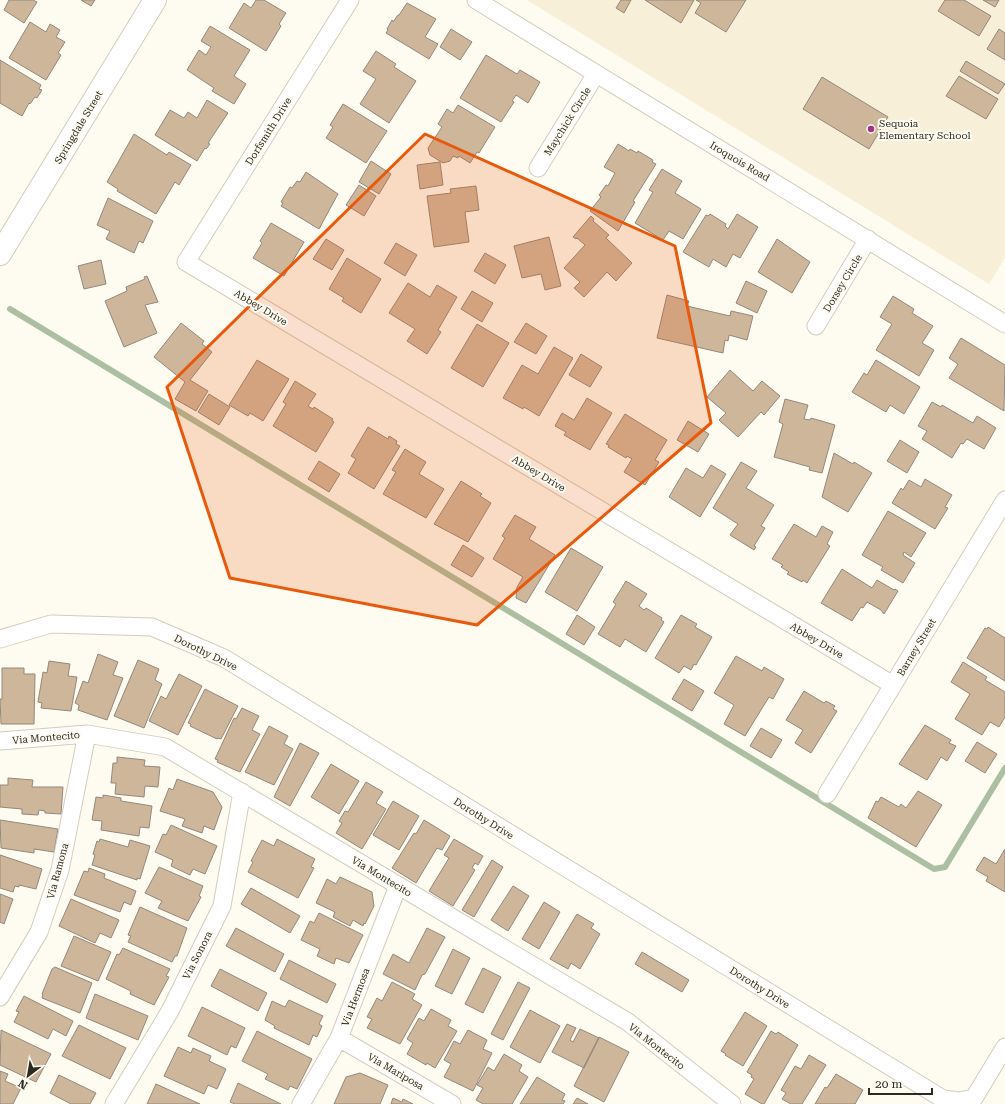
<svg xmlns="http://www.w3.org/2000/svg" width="1005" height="1104" viewBox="0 0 1005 1104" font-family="'Roboto Serif',serif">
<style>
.built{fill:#f7efd7}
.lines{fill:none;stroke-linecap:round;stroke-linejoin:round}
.stream{stroke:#acbfa2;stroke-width:6}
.building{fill:#ceb69b;stroke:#94887c}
.minor-casing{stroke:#d2cdbd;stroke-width:19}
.secondary-casing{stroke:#d2cdbd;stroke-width:24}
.minor{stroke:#fff;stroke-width:17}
.secondary{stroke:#fff;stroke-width:22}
.marked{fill:#e8590c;fill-opacity:0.2;stroke:#e8590c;stroke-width:3;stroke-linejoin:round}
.poi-dot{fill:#a83086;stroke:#fefbf1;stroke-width:1.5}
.labels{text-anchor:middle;stroke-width:4;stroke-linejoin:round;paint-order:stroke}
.street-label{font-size:10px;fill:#2c2a23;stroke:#fefbf1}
.poi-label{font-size:10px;fill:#2c2a23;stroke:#fefbf1;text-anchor:start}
</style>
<rect width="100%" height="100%" fill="#fefbf1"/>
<path class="built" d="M527,0H1005V258L989,284Z"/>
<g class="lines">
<path class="stream" d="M10,309L934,869L945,867L1005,768"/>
</g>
<path class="building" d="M9,0H33L37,2L24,23L4,10Z
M81,0H95L91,6Z
M256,0H264L286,13L279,24L281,26L266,51L229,28L244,3L251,8Z
M621,0H631L624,13L616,8Z
M645,0H694L681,23Z
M696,0H746L726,32L695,13L701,3Z
M945,0H964L991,16L979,36L938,11Z
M983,0H999L995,7Z
M407,3L436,19L425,37L438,44L429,59L386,33L388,30L387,29L392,20L393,22L398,15H399Z
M30,22L46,32L50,24L60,30L56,37L65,42L58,53L61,55L46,80L9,58Z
M210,26L250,50L234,76L246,84L234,104L212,91L214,88L187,70L199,50L206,55L211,47L201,41Z
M451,29L472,42L460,60L440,47Z
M999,29L1005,33V60L987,49Z
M376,51L396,64L394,67L416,81L389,123L360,104L376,79L363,71Z
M486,55L517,74L520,70L540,82L528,103L516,95L512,101L514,102L501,122L460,98Z
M0,60L41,85L39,89L42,90L37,98L35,97L30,104L29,103L22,116L0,103Z
M966,61L1005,84L998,94L960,71Z
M959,76L998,99L986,119L946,96Z
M822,77L888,117L869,149L803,109Z
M207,100L228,113L208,143L210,144L206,149L205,148L197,161L155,135L170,110L184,118L188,112L197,118Z
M343,104L387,131L366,163L326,138L333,127L330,125Z
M458,105L495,127L479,153L477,152L470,163L459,156L458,158L453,156L450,161L443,163L430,155L428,148L442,127L438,124L447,109L453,113Z
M134,134L167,155L169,152L191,165L179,185L175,182L156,214L117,191L118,189L107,182Z
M618,144L629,151L630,149L637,153L638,151L653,160L652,162L656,164L633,201L635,202L618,231L590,211L601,197L599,195L606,185L608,186L615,173L604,167Z
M371,161L391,174L379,194L359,182Z
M440,162L443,185L420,189L417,165Z
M662,169L682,181L675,193L701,209L683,239L669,231L663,240L635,223L653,192L649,190Z
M306,172L338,194L319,229L281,206L283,203L281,202L290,187L292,188L297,181L300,182Z
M359,185L376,196L364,216L346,205Z
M476,186L479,210L465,212L469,242L434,247L427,196L451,193L450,189Z
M108,198L153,221L143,243L139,241L134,253L106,239L110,231L97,225Z
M710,214L726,224L725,226L728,229L737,214L758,227L740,258L733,254L726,267L713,259L709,267L683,252L706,215L708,216Z
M591,216L594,219L593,221L609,235L606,238L632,263L616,281L607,272L584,297L574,288L580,282L564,268L585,245L577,238L576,239L573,237Z
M271,223L304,242L284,276L253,258L262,243L260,241Z
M549,237L561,286L545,290L541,274L522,278L514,246Z
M326,239L344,250L332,270L313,259Z
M777,239L810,262L792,293L758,272Z
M396,243L417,255L405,276L384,263Z
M485,253L506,265L495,284L474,271Z
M347,258L381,279L361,313L342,301L344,298L329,289Z
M101,260L106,284L84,289L78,266Z
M147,276L158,302L145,305L157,333L124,347L105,301L127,291L126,287L145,279L144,277Z
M746,281L767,291L757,313L736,303Z
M408,283L430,297L437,285L457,297L438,330L441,332L427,354L407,341L415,329L389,313Z
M472,291L493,303L482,322L461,309Z
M667,295L689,301L687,306L730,316L731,311L753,316L747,340L729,335L728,341L725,340L723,353L657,338Z
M893,296L914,309L912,313L933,326L922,343L934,350L919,376L876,350L892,324L880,317Z
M181,323L204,341L202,344L212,352L190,380L208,391L196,411L175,399L185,382L154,357Z
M526,323L547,336L536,354L514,342Z
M477,324L509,343L483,387L451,368Z
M961,338L1005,365L1004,411L949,378L958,364L949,358Z
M554,347L573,358L539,416L524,407L523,409L503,398L522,365L538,374Z
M581,354L602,367L590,387L569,375Z
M257,360L289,379L263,421L250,413L248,416L229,405Z
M876,360L920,387L904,414L890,405L886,412L852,392L864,373L867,375Z
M730,370L753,391L762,381L780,396L764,415L761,412L738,437L719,420L726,413L707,397Z
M295,381L316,394L308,406L313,409L314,407L333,419L332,421L334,422L316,452L273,426L286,404L283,402Z
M209,394L230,407L219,425L198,412Z
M587,398L612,413L590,450L564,435L566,432L555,426L562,413L574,420Z
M785,399L808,405L804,419L810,420L811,418L835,425L822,473L809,470L810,467L774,457L783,424L779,422Z
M932,402L941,407L942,405L973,423L977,416L996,428L984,449L967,439L963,444L961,443L952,458L922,439L927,431L918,426Z
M625,414L667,440L655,460L659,462L645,485L624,472L632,459L627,456L626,458L608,447L609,445L606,444Z
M688,421L709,434L698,452L677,440Z
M368,427L388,439L389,436L397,441L396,444L400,446L374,489L348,473L356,459L351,456Z
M900,440L919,452L907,473L887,461Z
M405,449L426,462L419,474L444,489L426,518L383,494L396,472L392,470Z
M834,453L853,464L854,462L872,473L848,512L822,497Z
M319,461L340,474L329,492L308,479Z
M741,462L757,471L746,488L774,505L761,526L765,528L754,546L756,547L754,550L730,535L738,524L713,508Z
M711,465L726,474L700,517L669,497L686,468L703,478Z
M925,479L952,495L945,507L948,508L935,529L892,503L901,488L903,490L909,480L921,487Z
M461,481L482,494L480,496L491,503L468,542L434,524Z
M888,511L926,533L911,557L904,552L903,555L915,563L903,583L881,570L883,567L862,555Z
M515,515L536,527L529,539L555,555L526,603L516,598L517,587L523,577L493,559L505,538L502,536Z
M794,524L816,537L822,526L833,532L827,544L830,546L807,583L803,580L802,582L787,574L789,572L781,567L783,565L772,559Z
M463,545L484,558L472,577L451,565Z
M571,548L603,567L577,611L545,592Z
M842,569L872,588L877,580L894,590L895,589L898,591L884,614L881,610L867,602L863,608L861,607L852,621L821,603Z
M626,581L647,594L639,606L644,610L646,608L662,618L661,620L664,622L646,652L625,639L620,647L598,634L616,604L613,602Z
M577,615L595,627L584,645L566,634Z
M681,615L697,624L695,627L712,637L696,665L694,664L691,670L684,666L679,673L655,658Z
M988,627L1005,638V681L967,658L985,628L987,629Z
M98,654L118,662L113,675L123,678L107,720L78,710L79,705L75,703L83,681L88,683Z
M736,656L762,671L764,667L784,679L773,699L769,697L745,736L724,724L734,705L714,693Z
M138,660L159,669L155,680L162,684L144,728L114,716Z
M49,661L70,664L68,676L77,677L71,711L41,708L42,703L38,702L43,672L47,673Z
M963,662L987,677L985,680L1005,692V717L999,727L990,722L982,735L955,719L970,694L951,682Z
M2,668H24V674H35L34,724H1L0,699H2Z
M179,674L202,686L178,735L149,721L161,696L166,699Z
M684,679L704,691L692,711L672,699Z
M205,689L238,706L221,739L218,738L217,739L190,726L191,724L188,723Z
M804,691L824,703L826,701L835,706L833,709L837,711L811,753L795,743L803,730L786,720Z
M242,708L259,716L252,730L260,734L240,772L217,762L218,760L215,759L234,718L236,719Z
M925,725L951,740L949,743L956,746L947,761L941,757L927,780L899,764Z
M269,726L288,736L284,744L293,749L274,785L245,772Z
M761,728L782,740L771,758L750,746Z
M977,742L997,754L985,773L965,761Z
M300,743L319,753L290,806L274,797Z
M117,757L145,760L144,766L160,767L158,787L145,786L144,797L115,794L116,783H111L113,763H117Z
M331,764L359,781L339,814L311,797Z
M8,778L33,780L32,787H63L61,814L45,813V811L39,810L38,815L22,814V809L0,807V785H8Z
M177,779L213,792L222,807L214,830L204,826L202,833L182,826L185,819L160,811L169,788L173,790Z
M366,782L383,792L376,803L386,809L362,849L336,833L342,823L339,821L345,811L348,812Z
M918,791L942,805L916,847L868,818L876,801L878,802L881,797L899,807L901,804L906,808Z
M103,795L121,798V801L152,806L149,828L140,827L139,836L101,830L102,821L92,820L96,797L103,798Z
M393,801L419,816L399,850L373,835Z
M0,820L58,829L54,852L34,849V853L1,848Z
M424,820L450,836L442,850L437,848L416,883L392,868L414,833L416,834Z
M171,825L217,846L205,874L193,869L190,875L171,866L173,860L155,852L163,834L166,835Z
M100,839L128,847L130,840L150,846L140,879L137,878V880L92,865L95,855L93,854L97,841L99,842Z
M277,839L315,859L311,867L314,868L298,898L248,872L253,862L251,861L262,840L274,846Z
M454,839L483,856L478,865L475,863L472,868L475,870L453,906L429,891L449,858L444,855Z
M1005,849V892L986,881L988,877L976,870L984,857L996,864Z
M0,855L42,869L36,889L19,885V887L15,886L13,892L0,888Z
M492,860L503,867L474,917L462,910Z
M159,867L203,886L199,896L201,897L188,921L158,908L162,901L145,893Z
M89,868L105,874L104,878L136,891L131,905L124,902L120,912L74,895L84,871L88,872Z
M340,877L372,892L374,906L365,924L364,923L363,926L353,920L350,926L333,917L335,912L316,903L327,879L336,884Z
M513,886L529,896L508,931L491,920Z
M251,888L300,916L290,933L241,904Z
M0,894L13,899L4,924L0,922Z
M71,899L119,920L111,938L100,933L95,943L59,926Z
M544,902L560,912L539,949L522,939Z
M140,907L187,928L177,956H175L172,962L128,942L131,936L128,935Z
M319,913L363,935L349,963L336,958L334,964L317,956L320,949L301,940L310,921L314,923Z
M577,914L594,924L591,928L600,934L580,969L571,963L568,969L550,959Z
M236,928L284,954L275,972L226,946Z
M427,928L445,937L425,974L422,975L415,990L383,974L393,954L409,963Z
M74,936L111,952L98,981L61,966Z
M123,948L170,969L166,976L169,977L154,1005L130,994L131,991L106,979L117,954L119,955Z
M453,949L470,958L452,994L435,986Z
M642,952L689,980L682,992L635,964Z
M289,960L336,984L327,1003L280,979Z
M55,967L92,983L80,1013L42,998L43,994H42L52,969Z
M483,968L501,977L483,1013L465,1004Z
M220,969L267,993L258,1011L211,986Z
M392,982L415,994L412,999L422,1005L400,1044L367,1028L372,1019L367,1017L377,998L382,1001Z
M518,982L530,988L503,1040L491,1034Z
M95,994L148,1016L138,1040L86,1018Z
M24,996L73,1021L66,1036L53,1029L48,1039L14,1022L19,1012L16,1011Z
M289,1000L323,1016L319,1024L322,1026L317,1037L313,1035L309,1045L274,1028L275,1026L265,1020L272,1001L285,1007Z
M202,1007L245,1028L236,1048L231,1046L227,1055L188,1036Z
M431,1009L451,1020L448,1026L457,1031L435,1068L427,1063L426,1065L407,1054L413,1043L407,1039L419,1018L424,1021Z
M530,1010L560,1026L540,1063L510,1047Z
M745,1012L767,1026L743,1066L725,1055L726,1054L721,1051Z
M567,1024L576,1028L570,1040L573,1042L580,1029L599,1038L584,1068L552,1052Z
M79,1025L126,1048L110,1079L62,1056Z
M1,1030L51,1054L36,1082L0,1065Z
M468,1030L487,1040L483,1049L492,1053L473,1091L444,1077L451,1064L444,1060L454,1041L460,1044Z
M257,1031L312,1059L297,1089L290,1086L288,1090L265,1079L268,1074L242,1061Z
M771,1031L776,1034L778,1032L798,1045L764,1104H762L745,1094L754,1079L751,1077L752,1075L747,1072Z
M599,1037L629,1052L604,1102L574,1086Z
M178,1047L191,1053L193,1048L211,1056L209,1061L226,1069L217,1089L208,1085L204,1094L164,1076Z
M504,1054L522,1065L519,1071L528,1077L512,1104H483L476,1100L483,1088L477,1085L488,1067L494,1071Z
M809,1055L826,1065L802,1104H791L782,1099L786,1093L781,1090L795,1066L801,1069Z
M0,1071L8,1074L5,1081L21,1088L13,1104H0Z
M360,1073L388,1085L380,1104H334L346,1077Z
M836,1074L863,1090L855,1104H815L825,1087L827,1088Z
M59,1075L96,1093L90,1104H71L50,1093Z
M537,1077L565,1094L562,1100L565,1101L563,1104H520Z
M238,1083L281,1104H235L230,1102Z
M156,1084L200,1104H147Z
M393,1098L402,1102L403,1099L413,1104H391Z
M577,1098L588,1104H573Z"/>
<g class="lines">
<g class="minor-casing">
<path id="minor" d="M350,0L186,262L893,685
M476,0L1005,324
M538,168L596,74
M816,326L868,239
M0,639L51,624L152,627L224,658L943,1099L959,1101L974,1098L1005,1047
M0,741L87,734L165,747L628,1022L732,1104
M827,794L1005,500
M0,997L39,932L60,870L87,734
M339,1038L452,1104
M114,1104L170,1011L222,906L242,792
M301,1104L339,1038L398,886"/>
</g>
<g class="secondary-casing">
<path id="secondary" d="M0,254L155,0"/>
</g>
<use href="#minor" class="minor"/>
<use href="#secondary" class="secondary"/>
</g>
<path class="marked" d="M425,134L675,246L711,423L477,625L230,578L167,387Z"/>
<circle class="poi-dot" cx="871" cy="129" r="4"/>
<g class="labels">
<g class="street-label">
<text transform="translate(567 121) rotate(-58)" y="4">Maychick Circle</text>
<text transform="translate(78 127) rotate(-59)" y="4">Springdale Street</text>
<text transform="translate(268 131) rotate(-58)" y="4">Dorfsmith Drive</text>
<text transform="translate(740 161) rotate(31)" y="4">Iroquois Road</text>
<text transform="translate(842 283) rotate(-59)" y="4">Dorsey Circle</text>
<text transform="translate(261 307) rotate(31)" y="4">Abbey Drive</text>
<text transform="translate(539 473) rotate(31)" y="4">Abbey Drive</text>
<text transform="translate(817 640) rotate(31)" y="4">Abbey Drive</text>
<text transform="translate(916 647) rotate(-59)" y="4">Barney Street</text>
<text transform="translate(206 652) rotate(26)" y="4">Dorothy Drive</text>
<text transform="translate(46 737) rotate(-5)" y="4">Via Montecito</text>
<text transform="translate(484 818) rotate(32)" y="4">Dorothy Drive</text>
<text transform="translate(57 871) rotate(-75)" y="4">Via Ramona</text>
<text transform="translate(382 876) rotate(31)" y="4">Via Montecito</text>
<text transform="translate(197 955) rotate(-63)" y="4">Via Sonora</text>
<text transform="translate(760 987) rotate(32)" y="4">Dorothy Drive</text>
<text transform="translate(355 997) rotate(-69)" y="4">Via Hermosa</text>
<text transform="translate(657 1046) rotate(38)" y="4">Via Montecito</text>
<text transform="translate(396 1071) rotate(30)" y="4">Via Mariposa</text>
</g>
<g class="poi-label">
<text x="879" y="127">Sequoia<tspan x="879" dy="12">Elementary School</tspan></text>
</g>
</g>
<g transform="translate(28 1076) rotate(211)" stroke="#fefbf1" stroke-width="3" paint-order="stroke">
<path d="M0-3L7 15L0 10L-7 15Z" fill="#2c2a23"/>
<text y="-6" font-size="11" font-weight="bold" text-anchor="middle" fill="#2c2a23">N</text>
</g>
<path d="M869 1088v6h63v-6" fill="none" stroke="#2c2a23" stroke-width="2"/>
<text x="875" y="1088" font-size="12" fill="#2c2a23" stroke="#fefbf1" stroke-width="3" paint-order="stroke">20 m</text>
</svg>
